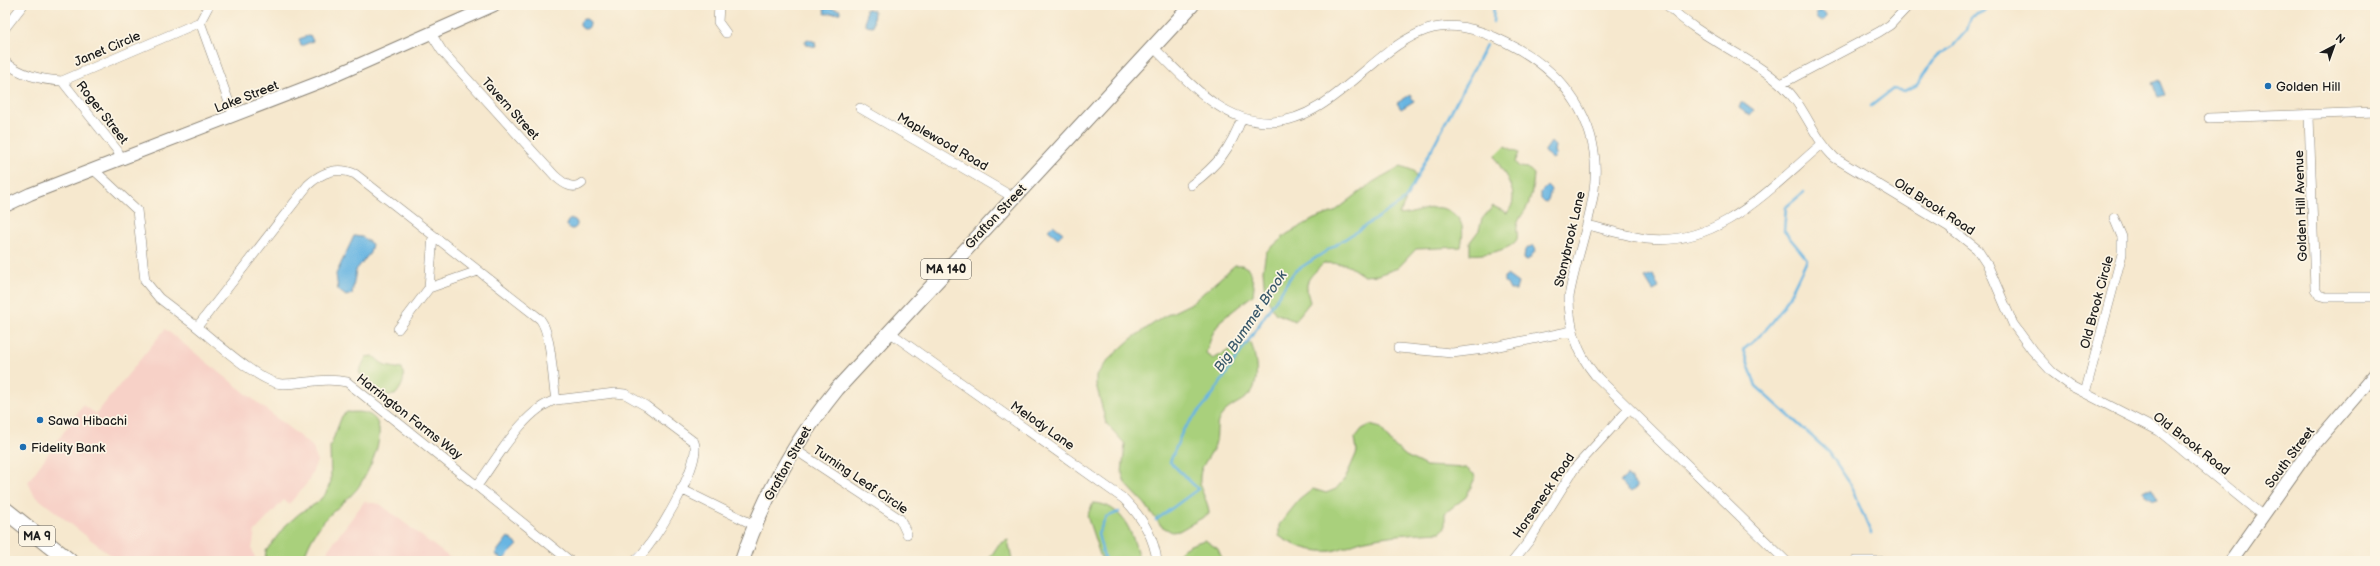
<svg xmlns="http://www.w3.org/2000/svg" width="2380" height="566" viewBox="0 0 2380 566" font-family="'Balsamiq Sans',sans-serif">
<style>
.built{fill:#f7d1c7}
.green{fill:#a9d07b;stroke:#62764c}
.water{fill:#68b5e2;stroke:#42687f}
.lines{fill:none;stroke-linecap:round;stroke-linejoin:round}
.stream{stroke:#68b5e2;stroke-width:2.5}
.street-casing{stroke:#898275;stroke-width:10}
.secondary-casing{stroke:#898275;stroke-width:14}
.primary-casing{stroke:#898275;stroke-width:16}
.highway-casing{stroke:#898275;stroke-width:18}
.street{stroke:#fff;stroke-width:9}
.secondary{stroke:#fff;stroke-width:12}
.primary{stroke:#fff;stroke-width:14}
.highway{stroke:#fff;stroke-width:16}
.poi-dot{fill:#1f6fb2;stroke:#fcf5e5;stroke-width:1.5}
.labels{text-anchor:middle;stroke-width:3.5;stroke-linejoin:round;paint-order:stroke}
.shield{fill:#fcf5e5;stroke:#5f5d58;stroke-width:1}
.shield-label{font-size:12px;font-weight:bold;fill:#1c1c1c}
.street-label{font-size:13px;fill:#1c1c1c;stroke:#fcf5e5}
.poi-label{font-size:13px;fill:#1c1c1c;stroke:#fcf5e5;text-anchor:start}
.water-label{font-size:14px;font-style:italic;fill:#3a596b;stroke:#fcf5e5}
</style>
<rect width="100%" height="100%" fill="#fcf5e5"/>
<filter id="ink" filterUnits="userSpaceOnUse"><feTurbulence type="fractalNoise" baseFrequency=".025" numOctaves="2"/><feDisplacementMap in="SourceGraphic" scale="8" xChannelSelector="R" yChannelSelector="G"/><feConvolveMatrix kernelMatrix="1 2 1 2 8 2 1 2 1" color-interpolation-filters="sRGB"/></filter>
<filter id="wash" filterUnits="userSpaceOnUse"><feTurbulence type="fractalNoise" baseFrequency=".012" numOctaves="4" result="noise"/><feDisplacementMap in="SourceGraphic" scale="16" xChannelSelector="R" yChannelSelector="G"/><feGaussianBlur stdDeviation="0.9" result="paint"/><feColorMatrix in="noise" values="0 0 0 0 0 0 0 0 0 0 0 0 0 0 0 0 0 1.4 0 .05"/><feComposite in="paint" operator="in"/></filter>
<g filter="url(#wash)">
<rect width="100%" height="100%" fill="#f6e8ce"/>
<path class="built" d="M165,329L313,447L317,461L308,482L289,504L284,500L255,531L252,549L256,561H118L34,495L28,482L83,405L96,414Z
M364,502L380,504L454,561H330L333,557L327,551Z"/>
<path class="green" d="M1505,146L1519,153L1515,162L1519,167L1528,168L1534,174C1533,185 1532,197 1527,207C1524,213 1518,219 1517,226C1516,233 1520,238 1514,243C1506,251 1480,256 1470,254V242L1479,230L1482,219L1493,206L1507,213C1523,194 1503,175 1495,156Z
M1401,166L1414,171L1416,178L1399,215C1420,214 1437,199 1455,215C1465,223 1463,235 1461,247L1416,249L1398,268L1378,275L1364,276L1346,264L1324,263C1308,279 1303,280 1310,302L1295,321L1275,313L1265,295L1263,270L1266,252L1287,234L1314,219L1334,212L1373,182Z
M1235,265H1242L1249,269L1254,286L1253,295L1220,321L1212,335L1206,353L1213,359L1239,345L1251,343C1256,356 1261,384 1249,395C1240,403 1230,405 1222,415C1215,422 1218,431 1216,441C1214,453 1201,463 1200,476C1198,491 1209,500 1209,514L1179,531L1172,532L1161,526L1145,504L1125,483L1122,473L1125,444L1106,423L1096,384V376L1108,360L1131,339L1163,317L1192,303Z
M373,356L385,366L402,369C406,379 402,387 395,395C373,396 370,389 359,372L366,357Z
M347,412C352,413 359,411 365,413C396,421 368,474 357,489C347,501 334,509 324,521C314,533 307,546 303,561H265L266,551L285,526L300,513L317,503L326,493L331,481L330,447L342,416Z
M1370,425L1381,428L1392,444L1406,456L1426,466L1466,468L1476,476L1466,497L1445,513V527L1441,532C1415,533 1387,535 1361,541C1351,544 1342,549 1332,551C1315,553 1293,546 1279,536V525L1299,500L1313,489L1326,493L1336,489L1346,477L1357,452L1355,438L1362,429Z
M1093,503C1124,504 1134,536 1139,561H1102L1087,516Z
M1008,540L1012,561H977L989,559L999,544Z
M1205,540L1218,549L1223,561H1174C1180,547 1192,544 1205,540Z"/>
<path class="water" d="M827,7L840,10V13L825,14L824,9Z
M866,9L874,10L873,26L865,25Z
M1816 16a5 5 0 1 1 10 0a5 5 0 1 1-10 0Z
M580 24a5 5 0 1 1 10 0a5 5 0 1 1-10 0Z
M310,35L313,41L301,46L299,39Z
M808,39L815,42L816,47L806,45L805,41Z
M2159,80L2165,95L2158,97L2152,83Z
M1410,95L1414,101L1401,109L1397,103Z
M1743,102L1754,110L1750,116L1739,108L1741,103Z
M1551,142L1555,146L1554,151L1556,156L1553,159L1544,152Z
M1547,186L1551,190L1548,201L1545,203L1541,199V192Z
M567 224a5 5 0 1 1 10 0a5 5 0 1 1-10 0Z
M1053,225L1063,233L1058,238L1048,230Z
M354,236L362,237L372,244L370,253L356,270L352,294L346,296L338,290L336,274Z
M1533,245L1536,250L1528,260L1524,259L1525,250Z
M1507,275L1518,283L1516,290H1510L1507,284L1504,282V277Z
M1653,275L1659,288L1653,291L1645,278Z
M1627,475L1637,487L1631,492L1620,482Z
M2148,488H2152L2158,499L2154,500L2145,495L2144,490Z
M508,537L518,545L503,560L495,554Z"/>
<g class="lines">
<path class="stream" d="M1493,22L1494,5
M1871,106L1893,89L1904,91L1917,85L1936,56L1953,46L1967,30L1971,17L1984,11L1989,5
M1804,192L1786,207L1784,231L1807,259C1789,298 1778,324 1743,350L1756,386L1829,452L1849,482L1871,533
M1156,520L1198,489L1170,462L1183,430L1211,397L1294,272L1405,200L1486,45
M1105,561L1098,534L1106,517L1119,512"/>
</g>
</g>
<g filter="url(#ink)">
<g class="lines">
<g class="street-casing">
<path id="street" d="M719,5L718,22L726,33
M1667,5C1701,39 1749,55 1783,86C1805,106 1813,138 1835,158L1949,227L1977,249L1988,266L2013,324L2032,350L2052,372L2071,386L2159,431L2263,516
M200,22L234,116
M5,28L23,5
M430,32L442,51L555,176C563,183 573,191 582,183
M1153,47C1186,79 1222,124 1272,122C1329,120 1369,55 1419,33C1449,19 1479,29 1507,43C1564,71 1603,123 1594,190C1589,227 1575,261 1569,297C1569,326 1577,353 1595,375L1786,561
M5,62C21,75 41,80 62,81L200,22L209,5
M62,81L117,150L122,160
M1781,84L1879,32L1890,25L1909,5
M860,108L1006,193L1012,199
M2309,116L2315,289L2319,295L2326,297H2375
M2209,118L2375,112
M94,170L137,210L145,281L159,298L197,327L308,185C322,172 337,166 355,174L540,319C552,334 552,379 556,400C524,409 497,459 477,486L347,382C324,377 305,384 283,384C261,384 216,342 197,327
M1191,185C1218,165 1230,149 1242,118
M1588,225C1607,230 1627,236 1647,239C1720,247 1771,187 1822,144
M429,288L478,271
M398,329L429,288L433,235
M888,331L1124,499C1142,517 1154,536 1157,561
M1398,348L1452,353L1484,349L1572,331
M2085,393L2122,254V237L2114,218
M556,400L615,393L625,394L646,406L694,442C703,463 652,548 635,561
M794,449L900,519L907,534
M477,486L570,561
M681,489L754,525
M1513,561L1529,541L1574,469L1629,409
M1855,561H1882"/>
</g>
<g class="secondary-casing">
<path id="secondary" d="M5,206L30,194L320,82L494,5
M2231,561L2308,452L2375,374"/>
</g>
<g class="primary-casing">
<path id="primary" d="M742,561C763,497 795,441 837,389L1192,5"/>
</g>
<g class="highway-casing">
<path id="highway" d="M5,510L69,561"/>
</g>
<use href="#street" class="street"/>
<use href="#secondary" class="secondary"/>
<use href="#primary" class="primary"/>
<use href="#highway" class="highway"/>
</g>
</g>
<g class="poi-dot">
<circle cx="2268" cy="86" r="4"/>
<circle cx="40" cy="420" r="4"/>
<circle cx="23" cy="447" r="4"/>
</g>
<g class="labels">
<g class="shield">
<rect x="921" y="259" width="50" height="20" rx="3"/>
<rect x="19" y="526" width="36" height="20" rx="3"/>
</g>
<g class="shield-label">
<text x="946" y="273">MA 140</text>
<text x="37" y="540">MA 9</text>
</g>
<g class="street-label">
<text transform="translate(107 48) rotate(-23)" y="5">Janet Circle</text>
<text transform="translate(246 96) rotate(-21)" y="5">Lake Street</text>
<text transform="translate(511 108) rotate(48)" y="5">Tavern Street</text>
<text transform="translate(103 112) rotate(52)" y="5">Roger Street</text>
<text transform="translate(943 141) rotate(30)" y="5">Maplewood Road</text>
<text transform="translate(1935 206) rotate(33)" y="5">Old Brook Road</text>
<text transform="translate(2300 206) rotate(-92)" y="5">Golden Hill Avenue</text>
<text transform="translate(995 216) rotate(-47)" y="5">Grafton Street</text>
<text transform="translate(1569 239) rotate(-77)" y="5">Stonybrook Lane</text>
<text transform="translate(2096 302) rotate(-75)" y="5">Old Brook Circle</text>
<text transform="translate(410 416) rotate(38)" y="5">Harrington Farms Way</text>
<text transform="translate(1043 425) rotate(35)" y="5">Melody Lane</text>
<text transform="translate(2192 443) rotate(38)" y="5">Old Brook Road</text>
<text transform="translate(2289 457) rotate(-53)" y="5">South Street</text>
<text transform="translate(787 463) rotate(-61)" y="5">Grafton Street</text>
<text transform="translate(861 479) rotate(34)" y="5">Turning Leaf Circle</text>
<text transform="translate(1543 495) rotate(-56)" y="5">Horseneck Road</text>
</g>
<g class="poi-label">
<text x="2276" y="91">Golden Hill</text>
<text x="48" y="425">Sawa Hibachi</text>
<text x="31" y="452">Fidelity Bank</text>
</g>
<g class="water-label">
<text transform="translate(1250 321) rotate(-56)" y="5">Big Bummet Brook</text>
</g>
</g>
<rect width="2380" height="566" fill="none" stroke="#fcf5e5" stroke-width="20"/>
<g transform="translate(2334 46) rotate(41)" stroke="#fcf5e5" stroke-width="3" paint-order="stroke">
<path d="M0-3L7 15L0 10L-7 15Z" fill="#1c1c1c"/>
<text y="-6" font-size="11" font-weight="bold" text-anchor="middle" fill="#1c1c1c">N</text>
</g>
</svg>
